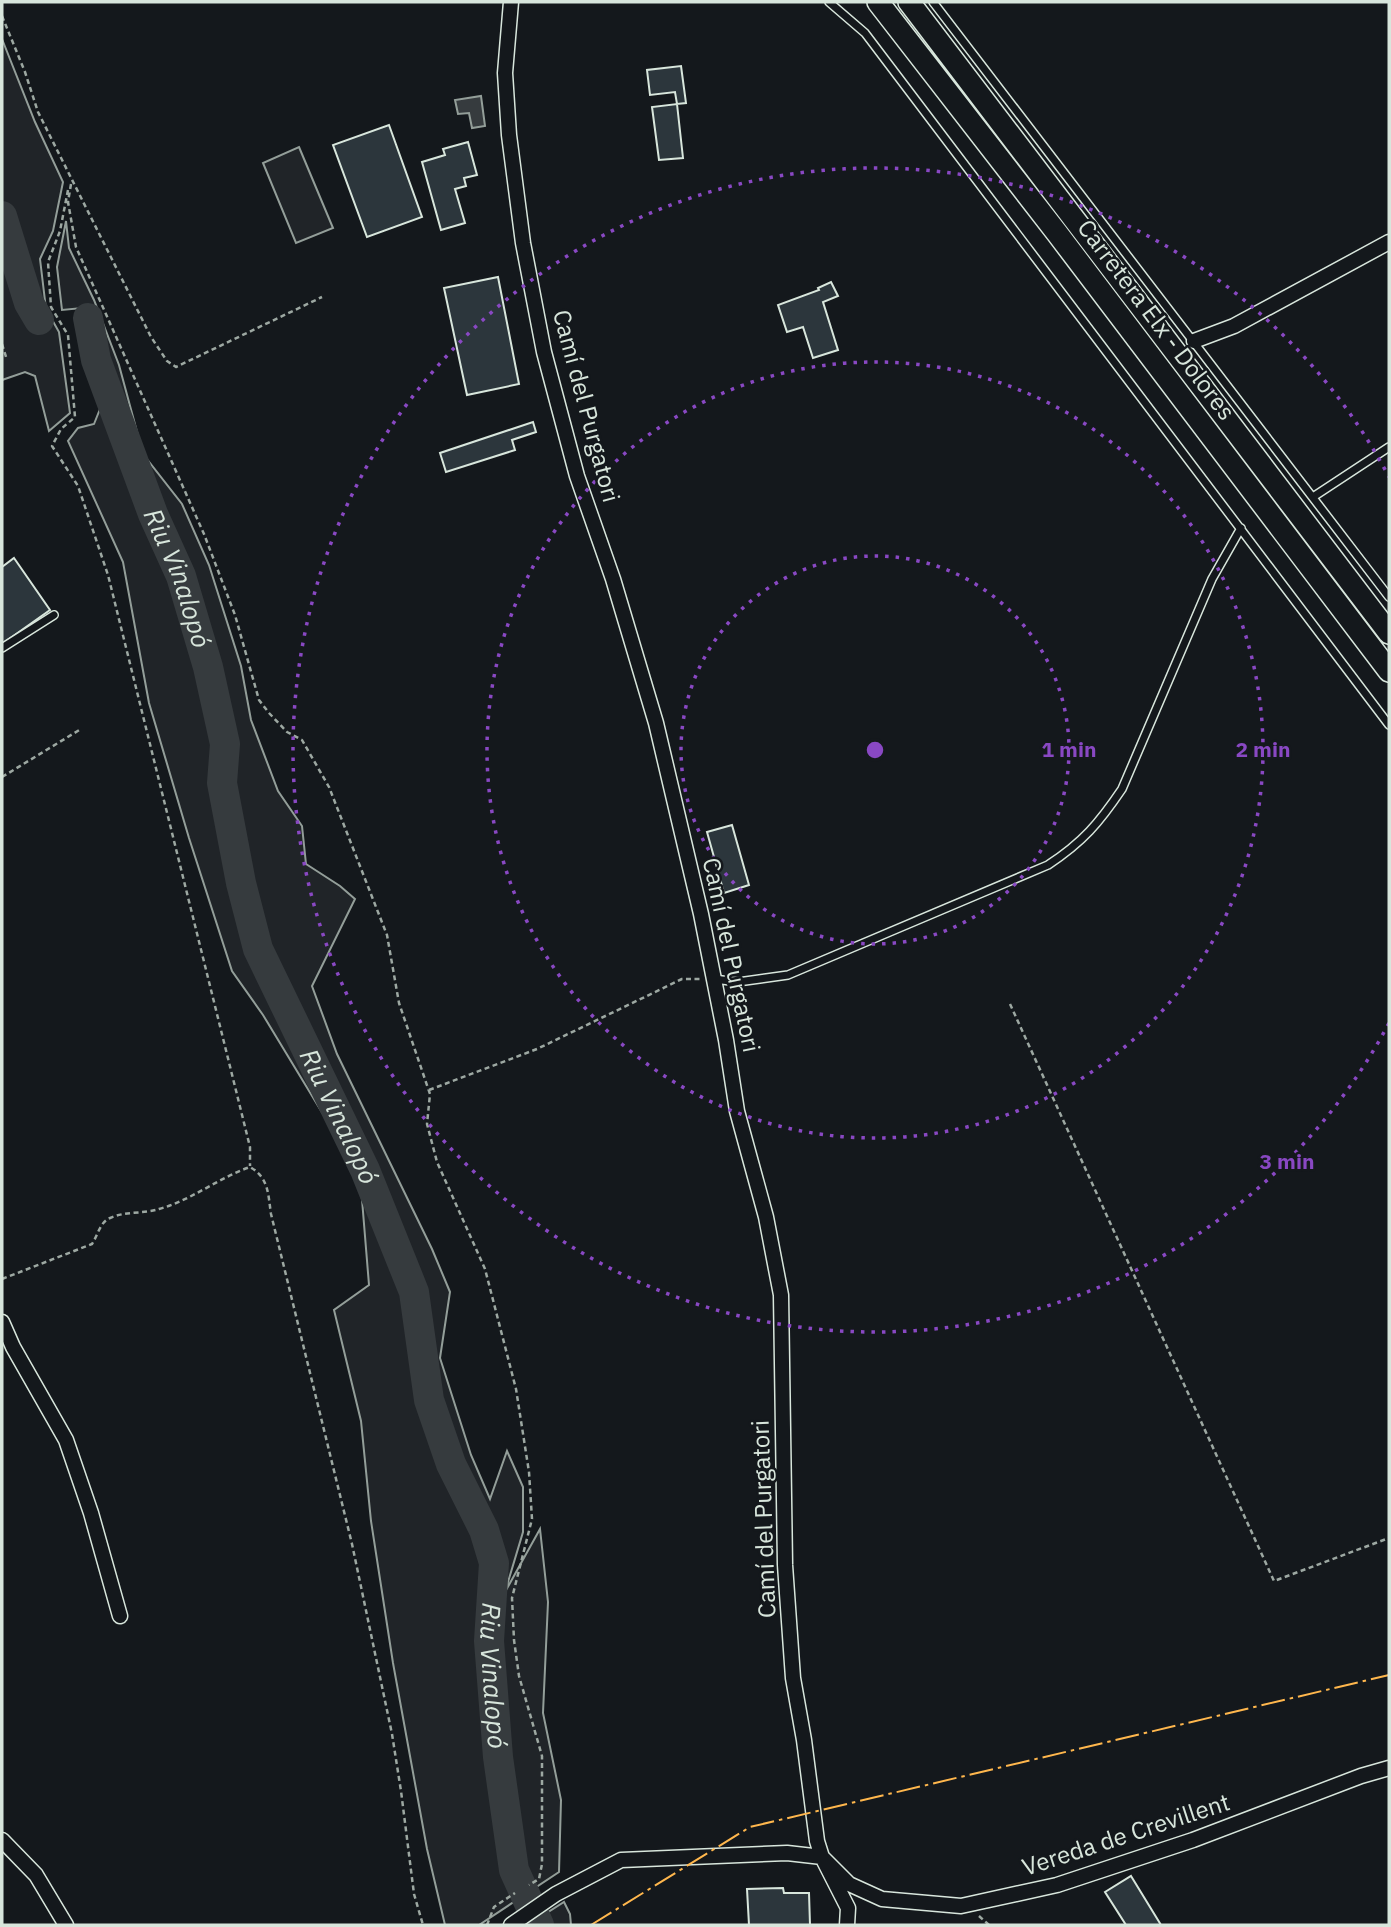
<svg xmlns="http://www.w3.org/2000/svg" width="1391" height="1927" viewBox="0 0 1391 1927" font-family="'IBM Plex Sans',sans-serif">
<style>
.green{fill:#202428;stroke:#939e99;stroke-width:2}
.water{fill:#363b3e;stroke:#939e99;stroke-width:2}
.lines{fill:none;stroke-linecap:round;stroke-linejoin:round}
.river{stroke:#363b3e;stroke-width:30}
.building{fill:#2c363c;stroke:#d8e6dc;stroke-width:2}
.lane-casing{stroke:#d8e6dc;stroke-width:10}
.street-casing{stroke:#d8e6dc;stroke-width:17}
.secondary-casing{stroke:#d8e6dc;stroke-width:24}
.path{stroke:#9da8a2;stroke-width:2.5;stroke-dasharray:5 3.5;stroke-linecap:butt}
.lane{stroke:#14181c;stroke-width:7}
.street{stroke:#14181c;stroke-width:14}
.secondary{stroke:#14181c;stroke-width:21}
.power{stroke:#ffb74d;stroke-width:2;stroke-dasharray:24 5 3.5 5;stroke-linecap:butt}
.ring{fill:none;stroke:#8948c3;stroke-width:3.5;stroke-dasharray:3.5 7}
.labels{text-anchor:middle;stroke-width:5;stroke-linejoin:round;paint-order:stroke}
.street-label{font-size:24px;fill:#d8e6dc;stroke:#14181c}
.water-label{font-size:26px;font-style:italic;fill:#d8e6dc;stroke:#14181c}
.centre{fill:#8948c3;stroke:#14181c;stroke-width:3.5}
.ring-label{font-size:21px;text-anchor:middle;font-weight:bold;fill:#8948c3;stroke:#14181c;stroke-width:5;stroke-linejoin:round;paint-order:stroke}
</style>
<rect width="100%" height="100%" fill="#14181c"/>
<path class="green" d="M2,39L35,122L63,182L53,231L40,259L46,309L59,332L70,413L49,431L35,376L25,372L2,380Z
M299,147L333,228L296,243L263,163Z
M66,221L69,248L94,300L119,365L143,454L182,504L209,565L241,666L251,720L278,791L302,826L306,864L340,886L355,899L312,986L337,1054L432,1249L450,1292L440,1358L471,1455L490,1499L507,1451L523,1487V1532L505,1592L540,1529L548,1602L543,1713L561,1800L559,1872L479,1925H445L427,1849L393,1663L371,1521L361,1421L334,1310L369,1285L360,1175L263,1015L232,971L189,838L149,703L123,562L68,441L78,428L94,424L100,409L82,308L62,310L57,267Z
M564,1902L570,1914L571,1925H528Z"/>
<path class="water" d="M481,96L485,126L472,128L469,113L458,114L455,100Z"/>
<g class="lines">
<g class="river">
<path d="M2,216L29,303L39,320"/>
<path id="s1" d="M88,318L96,360L153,514L181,576L208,667L225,744L222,783L241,883L258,949L365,1170L414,1292L429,1400L451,1464L484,1530L494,1563L489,1641L498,1757L514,1870L539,1925"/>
</g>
</g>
<path class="building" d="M681,66L686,103L677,104L675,92L650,95L647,70Z
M677,104L683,158L659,160L652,107Z
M389,125L422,217L367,237L333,145Z
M468,142L477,175L464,178L466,186L455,189L465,223L441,230L422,162L445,155L443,149Z
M498,277L519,384L467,395L444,288Z
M831,282L838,296L823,302L838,350L813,358L803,327L787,332L778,305L819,290L818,288Z
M533,422L536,432L512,440L515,450L446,472L440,453Z
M14,558L50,610L2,644V567Z
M732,825L749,885L724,893L707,832Z
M1131,1876L1161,1925H1126L1105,1892Z
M783,1888L784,1893H809L810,1925H749L747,1889Z"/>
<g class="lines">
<g class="lane-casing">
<path id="lane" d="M829,2L865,33L1389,725
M933,2L1389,597
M1313,497L1389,447
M2,648L54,615
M714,979L738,982L788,975L1048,865C1083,842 1099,823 1122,789L1212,579L1241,528"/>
</g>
<g class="street-casing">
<path id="street" d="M511,2L505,73L509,135L523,243L544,352L577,476L613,579L656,723L701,914L726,1040L737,1111L766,1217L781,1295L785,1565L793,1678L804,1740L817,1841L822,1857L848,1908L847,1925
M1194,341L1234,326L1389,242
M2,1322L13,1347L66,1440L91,1513L120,1616
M2,1840L36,1875L66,1925
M511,1925L556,1894L621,1860L787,1853L822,1857L849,1884L882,1899L961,1906L1057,1885L1193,1840L1361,1776L1389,1768"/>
</g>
<g class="secondary-casing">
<path id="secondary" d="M878,2L1057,233L1389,671
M909,2L1389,633"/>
</g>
<path class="path" d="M2,16L25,72L38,112L151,337L167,361L176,367L322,297
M71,184L68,202L76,247L204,534L235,615L259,700L269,713L287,732L302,740L329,787L387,935L399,1003L430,1094L427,1124L437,1162L485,1269L516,1389L529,1472L532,1519L512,1598L514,1640L519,1676L542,1756V1864L539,1879L529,1885
M68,190L60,231L48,262L51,307L68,335L75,417L61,429L52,446L78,486L108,575L250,1147V1166
M2,344L7,360
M2,777L81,729
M1010,1004L1274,1581L1389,1538
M429,1090L537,1049L682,979H700
M2,1279L92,1244C98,1235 100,1222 110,1218C125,1211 144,1214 159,1209C192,1200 218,1178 250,1167C269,1178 268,1194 271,1214L352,1544L392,1734L401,1791L414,1894L423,1925
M979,1916L989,1925
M487,1925L494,1907L515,1893"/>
<use href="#lane" class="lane"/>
<use href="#street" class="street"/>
<use href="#secondary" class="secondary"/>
<path class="power" d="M591,1925L750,1827L1389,1675"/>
</g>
<g class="ring">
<circle cx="875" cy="750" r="194"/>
<circle cx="875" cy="750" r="388"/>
<path d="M1389 1023A582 582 0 1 1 1389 477"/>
</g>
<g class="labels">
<g class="street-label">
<text transform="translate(1156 320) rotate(53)" y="8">Carretera Elx - Dolores</text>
<text transform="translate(586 406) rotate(75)" y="8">Camí del Purgatori</text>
<text transform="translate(731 955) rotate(78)" y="8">Camí del Purgatori</text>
<text transform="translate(764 1519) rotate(-92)" y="8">Camí del Purgatori</text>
<text transform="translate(1126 1835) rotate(-18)" y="8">Vereda de Crevillent</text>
</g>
<g class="water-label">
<text dy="9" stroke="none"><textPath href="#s1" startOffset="276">Riu Vinalopó</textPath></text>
<text dy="9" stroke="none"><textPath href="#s1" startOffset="844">Riu Vinalopó</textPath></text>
<text dy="9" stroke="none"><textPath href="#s1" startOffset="1433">Riu Vinalopó</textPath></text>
</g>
</g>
<circle cx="875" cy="750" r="10" class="centre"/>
<g class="ring-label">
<text x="1069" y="757">1 min</text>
<text x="1263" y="757">2 min</text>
<text x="1287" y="1169">3 min</text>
</g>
<rect width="1391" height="1927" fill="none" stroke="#d8e6dc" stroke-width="7"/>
</svg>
